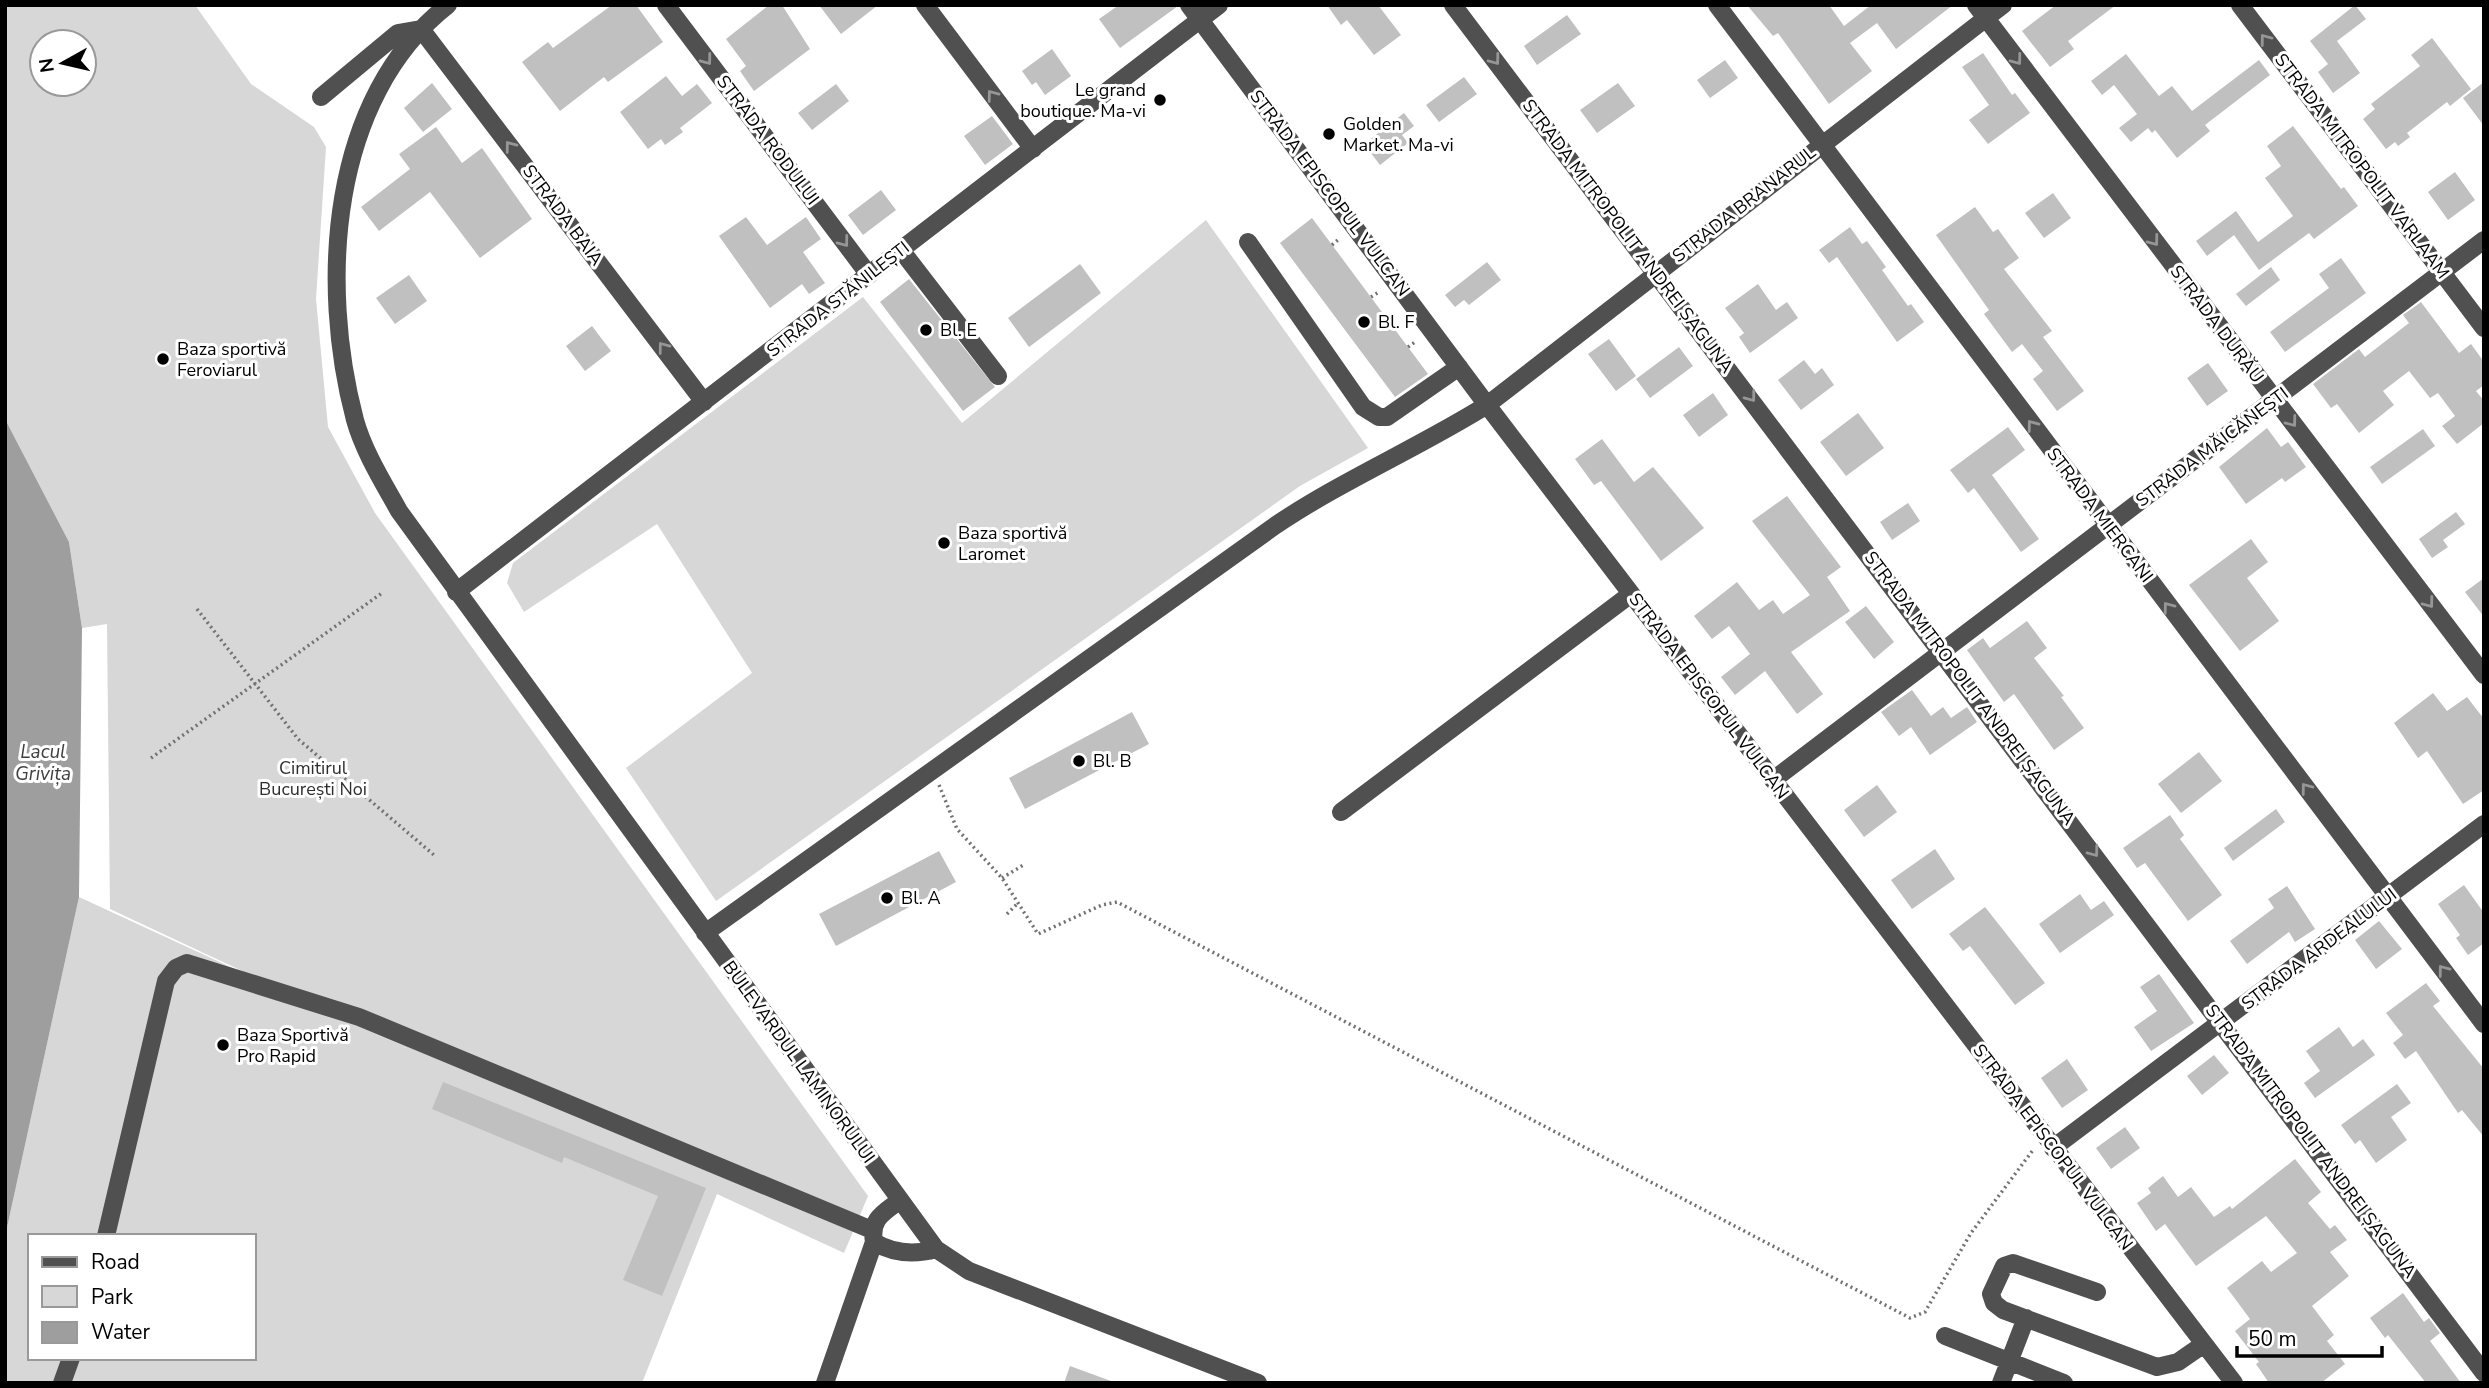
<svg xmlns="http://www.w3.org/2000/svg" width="2489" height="1388" viewBox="0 0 2489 1388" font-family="'Nunito Sans',sans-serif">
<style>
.green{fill:#d7d7d7;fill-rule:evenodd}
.water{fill:#9e9e9e}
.building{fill:#c0c0c0}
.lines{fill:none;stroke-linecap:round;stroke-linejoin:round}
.path{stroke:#727272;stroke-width:3.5;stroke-dasharray:2 3.5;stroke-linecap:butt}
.minor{stroke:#505050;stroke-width:18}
.oneway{stroke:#969696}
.poi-dot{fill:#000;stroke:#fff;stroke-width:2.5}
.labels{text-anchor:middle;stroke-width:6;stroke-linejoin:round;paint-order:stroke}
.poi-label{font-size:18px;fill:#000;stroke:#fff;text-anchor:start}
.street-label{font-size:18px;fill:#000;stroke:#fff}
.park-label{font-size:18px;fill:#2e2e2e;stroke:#fff}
.water-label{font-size:19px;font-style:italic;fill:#3f3f3f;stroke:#fff}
</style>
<rect width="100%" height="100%" fill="#fff"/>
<path class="green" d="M5,5H195L251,84L314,127L326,147L316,299L328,427L375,513L868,1196L844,1253L717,1194L642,1383H5V1237L79,897L406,1048L110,909L107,624L82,628L69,542L5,419ZM42,42H84V84H42ZM30,1236H254V1358H30Z
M1206,220L1368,448L1300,486L716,901L626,768L752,673L657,524L524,612L507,583L513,563L863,297L962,423Z"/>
<path class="water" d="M5,419L69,542L82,628L79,897L5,1237Z"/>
<path class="building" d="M612,5H636L663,42L608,82L604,77L560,111L522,62L548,42L553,48Z
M769,5H782L810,49L754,91L740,71L746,66L726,39Z
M819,5H878L841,34Z
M1119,5H1178V6L1120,48L1099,19Z
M1327,5H1378L1401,35L1374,55L1347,20L1341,25Z
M1747,5H1829L1844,26L1871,5H1953L1896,49L1877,23L1850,43L1872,71L1829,104L1778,33L1773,36Z
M2056,5H2116L2068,41L2074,49L2050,67L2022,31Z
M2355,5L2366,19L2337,41L2360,73L2333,93L2318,72L2328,64L2310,41Z
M1567,15L1581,34L1537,65L1524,46Z
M2432,38L2471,89L2450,106L2447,102L2407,133L2410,137L2398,146L2395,142L2386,149L2363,119L2375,109L2371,104L2420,66L2411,55Z
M1052,49L1071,76L1045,95L1036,82L1032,85L1022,71Z
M1983,53L2012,95L2015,93L2030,113L1988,144L1969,120L1989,105L1962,67Z
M2126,54L2159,96L2172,86L2192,111L2259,60L2270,75L2205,125L2210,131L2177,158L2155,130L2152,133L2148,128L2131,142L2119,128L2137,114L2114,85L2102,95L2091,81Z
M1725,60L1738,78L1710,98L1697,80Z
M666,76L682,96L697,84L712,103L680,128L683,132L665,145L661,139L648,149L620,112Z
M1464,77L1477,94L1439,122L1426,105Z
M2484,82V126L2463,98Z
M432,83L452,109L423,132L404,108Z
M1618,83L1635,106L1597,133L1580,110Z
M836,84L849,101L812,130L798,113Z
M1404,113L1414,126L1402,135L1408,143L1380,165L1364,144Z
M992,116L1013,144L985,165L964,136Z
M2293,126L2341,189L2344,187L2358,206L2314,239L2309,233L2259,270L2234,235L2207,256L2196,241L2236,211L2258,242L2293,216L2265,178L2281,166L2267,146Z
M436,127L462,163L482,148L532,219L480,258L430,192L379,231L361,207L410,169L399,154Z
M2455,172L2475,200L2448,220L2428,192Z
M881,190L896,210L863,235L848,215Z
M2053,193L2071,218L2044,238L2025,213Z
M1975,207L1993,232L1998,229L2019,258L2004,269L2052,331L2043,337L2084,391L2057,411L2033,379L2043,371L2022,344L2012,352L1984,314L1989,310L1936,235Z
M746,217L767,245L806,217L821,239L803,252L825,283L809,294L802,284L770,308L719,236Z
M1312,218L1428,374L1395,397L1280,243Z
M1850,227L1862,244L1867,241L1886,267L1882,270L1908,306L1911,304L1924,322L1897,342L1837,257L1829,263L1819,250Z
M2341,258L2366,293L2285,352L2270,332L2329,288L2319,274Z
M1487,262L1501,280L1469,305L1464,300L1455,307L1445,295Z
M1080,264L1101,293L1029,347L1008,318Z
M2271,267L2280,280L2246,306L2236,294Z
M409,275L427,301L395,324L376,298Z
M909,279L995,387L963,411L880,302Z
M1758,284L1776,310L1787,302L1798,318L1750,353L1739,337L1744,333L1725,308Z
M2421,302L2459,353L2471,344L2484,362V385L2476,391L2484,401V423L2457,444L2442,426L2455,416L2438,393L2430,398L2409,371L2383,391L2394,405L2359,433L2337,404L2331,408L2313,384L2359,349L2365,357L2409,323L2403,315Z
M592,326L611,351L585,371L566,346Z
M1609,339L1636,376L1616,391L1588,354Z
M1679,347L1693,366L1650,398L1636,379Z
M1804,360L1815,374L1822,368L1834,385L1801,410L1778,380Z
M2208,363L2228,391L2207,406L2187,378Z
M1713,393L1728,415L1699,437L1683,415Z
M1858,413L1884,448L1846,476L1820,442Z
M2008,427L2025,450L1992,475L2039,539L2021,552L1974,488L1968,493L1950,470Z
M2267,428L2281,447L2288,442L2306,467L2285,482L2282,478L2246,504L2219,467Z
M2423,429L2435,446L2382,484L2370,467Z
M1602,439L1634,482L1653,467L1704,528L1661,561L1601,481L1594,485L1575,459Z
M1787,496L1841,567L1827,577L1850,611L1791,652L1823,694L1797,714L1765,671L1735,695L1721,677L1750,654L1729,626L1712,639L1694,616L1737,582L1759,610L1773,600L1783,614L1810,595L1752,521Z
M1908,503L1920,521L1892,540L1880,522Z
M2456,512L2465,524L2443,540L2448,547L2432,558L2419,539Z
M2251,539L2268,562L2247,578L2279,621L2240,651L2189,585Z
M2484,578V617L2465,592Z
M1866,606L1894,642L1874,659L1845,622Z
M2027,621L2047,648L2034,658L2064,696L2061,697L2084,728L2054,750L2014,694L2004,702L1967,650L1983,638L1990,648Z
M1912,690L1931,716L1943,707L1951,718L1967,707L1977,722L1930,755L1911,727L1899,736L1881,712Z
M2433,693L2447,711L2467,697L2484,719V790L2463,804L2427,751L2418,758L2394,723Z
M1132,712L1149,744L1025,809L1009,778Z
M2199,752L2222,781L2181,813L2158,784Z
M1877,785L1897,812L1864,837L1844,810Z
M2276,809L2285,822L2233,861L2224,848Z
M2170,815L2184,835L2180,839L2222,895L2188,921L2145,863L2137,868L2123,848Z
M1935,849L1955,879L1912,909L1891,880Z
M939,851L956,882L836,946L819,914Z
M2464,885L2484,913V943L2468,955L2456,938L2460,935L2438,904Z
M2287,886L2315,929L2295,942L2289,932L2247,964L2230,941L2274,908L2268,899Z
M2080,894L2091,910L2104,901L2114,915L2060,953L2039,924Z
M1985,907L2045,983L2015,1005L1970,946L1963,951L1949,934Z
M2379,921L2402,949L2376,969L2355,940Z
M2159,974L2194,1023L2151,1051L2134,1027L2157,1011L2140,987Z
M2426,983L2440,1001L2433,1006L2484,1069V1137L2462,1110L2458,1113L2416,1051L2405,1059L2393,1043L2403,1035L2386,1013Z
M2339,1027L2353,1047L2363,1039L2375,1055L2315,1098L2304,1083L2320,1071L2306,1051Z
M2214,1055L2229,1073L2202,1095L2187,1076Z
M2067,1059L2088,1090L2062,1108L2041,1078Z
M443,1082L706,1188L662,1296L623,1280L658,1196L564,1157L562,1163L432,1109Z
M2397,1084L2411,1103L2391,1117L2407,1140L2376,1163L2360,1140L2355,1144L2341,1125Z
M2125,1127L2140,1148L2111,1169L2096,1148Z
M2295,1159L2321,1192L2308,1203L2330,1229L2335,1225L2347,1240L2330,1252L2349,1276L2312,1306L2334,1335L2327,1341L2345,1364L2321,1383H2269L2256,1364L2259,1362L2235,1331L2250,1319L2227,1288L2262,1261L2271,1272L2297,1253L2266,1216L2196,1266L2165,1224L2156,1231L2137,1203L2151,1193L2148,1188L2163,1176L2178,1197L2191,1187L2214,1217L2230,1206L2232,1209Z
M2403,1293L2424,1322L2429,1318L2440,1333L2430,1341L2461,1383H2426L2388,1335L2385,1338L2370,1318Z
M1070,1366L1111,1381V1383H1064Z"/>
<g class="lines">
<path class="path" d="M1332,245L1339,239
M1371,297L1379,292
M1408,347L1415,342
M197,609L298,739L434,855
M151,758L382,593
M939,785L957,829L1002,878L1038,934L1102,905L1117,902L1910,1318L1925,1312L1971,1233L2033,1150
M1002,878L1025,864
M1007,914L1017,904"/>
<path class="minor" d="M448,5C329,98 319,284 355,420C364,452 383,482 399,511L936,1249L969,1271L1258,1383
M666,5L869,275
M925,5L1033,149
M1189,5L1487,405L2234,1383
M1453,5L2484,1373
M1717,5L2484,1024
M1976,5L2484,675
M2240,5L2484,328
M421,29L704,402
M321,97L398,33L421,29
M1248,242L1363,407L1379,417H1387L1459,367
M901,250L998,376
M456,592L1219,5
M1773,780L2484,240
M1341,812L1631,594
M705,933L1276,525C1343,480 1418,448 1487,405L2003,5
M2053,1148L2484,824
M106,1236L166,981L176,968L187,963L359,1017L872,1230
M874,1242C894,1254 914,1255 936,1249
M2097,1292L2013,1263L2004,1266L1991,1294L1994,1303L2003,1310L2157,1367L2178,1362L2204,1344
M1945,1336L2064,1383
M62,1383L71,1358
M825,1383L874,1242C870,1219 883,1213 899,1201
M2001,1383L2026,1318"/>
</g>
<defs><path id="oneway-chevron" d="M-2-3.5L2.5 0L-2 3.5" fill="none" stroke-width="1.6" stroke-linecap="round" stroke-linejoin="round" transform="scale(1.75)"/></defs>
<g class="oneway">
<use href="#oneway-chevron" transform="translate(2265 39) rotate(-127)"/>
<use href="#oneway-chevron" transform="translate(707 60) rotate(53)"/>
<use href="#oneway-chevron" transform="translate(1495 60) rotate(53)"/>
<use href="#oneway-chevron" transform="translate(2017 60) rotate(53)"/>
<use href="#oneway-chevron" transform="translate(992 95) rotate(-127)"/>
<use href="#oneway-chevron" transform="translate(510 146) rotate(-127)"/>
<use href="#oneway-chevron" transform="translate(2154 241) rotate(53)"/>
<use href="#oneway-chevron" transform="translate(844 242) rotate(53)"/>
<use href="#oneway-chevron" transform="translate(663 347) rotate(-127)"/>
<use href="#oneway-chevron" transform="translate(1751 397) rotate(53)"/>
<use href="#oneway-chevron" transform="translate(2292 422) rotate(53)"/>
<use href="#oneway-chevron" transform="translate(2032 425) rotate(-127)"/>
<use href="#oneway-chevron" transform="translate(2429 603) rotate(53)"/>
<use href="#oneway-chevron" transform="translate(2168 607) rotate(-127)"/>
<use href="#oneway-chevron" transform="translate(2306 788) rotate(-127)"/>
<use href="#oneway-chevron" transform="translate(2094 852) rotate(53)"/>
<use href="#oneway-chevron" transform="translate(2443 970) rotate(-127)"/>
</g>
<g class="poi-dot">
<circle cx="1160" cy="100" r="7"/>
<circle cx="1329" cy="134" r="7"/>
<circle cx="1364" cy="322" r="7"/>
<circle cx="926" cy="330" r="7"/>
<circle cx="163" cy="359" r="7"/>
<circle cx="944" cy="543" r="7"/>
<circle cx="1079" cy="761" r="7"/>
<circle cx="887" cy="898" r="7"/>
<circle cx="223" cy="1045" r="7"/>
</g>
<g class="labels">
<g class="poi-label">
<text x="1146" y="96" text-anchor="end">Le grand<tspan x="1146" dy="21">boutique. Ma-vi</tspan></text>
<text x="1343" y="130">Golden<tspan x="1343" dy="21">Market. Ma-vi</tspan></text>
<text x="1378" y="328">Bl. F</text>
<text x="940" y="336">Bl. E</text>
<text x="177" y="355">Baza sportivă<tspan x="177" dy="21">Feroviarul</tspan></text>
<text x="958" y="539">Baza sportivă<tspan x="958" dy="21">Laromet</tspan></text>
<text x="1093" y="767">Bl. B</text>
<text x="901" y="904">Bl. A</text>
<text x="237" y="1041">Baza Sportivă<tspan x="237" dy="21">Pro Rapid</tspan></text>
</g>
<g class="street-label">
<text transform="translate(768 140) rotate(53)" y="6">STRADA RODULUI</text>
<text transform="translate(2362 166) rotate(53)" y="6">STRADA MITROPOLIT VARLAAM</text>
<text transform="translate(1330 193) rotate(53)" y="6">STRADA EPISCOPUL VULCAN</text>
<text transform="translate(1744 204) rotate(-38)" y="6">STRADA BRANARUL</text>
<text transform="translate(563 215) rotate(53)" y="6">STRADA BAIA</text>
<text transform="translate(1628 236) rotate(53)" y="6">STRADA MITROPOLIT ANDREI ȘAGUNA</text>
<text transform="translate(838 299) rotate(-38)" y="6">STRADA STĂNILEȘTI</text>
<text transform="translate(2217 324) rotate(53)" y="6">STRADA DURĂU</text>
<text transform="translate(2212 447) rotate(-37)" y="6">STRADA MĂICĂNEȘTI</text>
<text transform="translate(2100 515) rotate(53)" y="6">STRADA MIERCANI</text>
<text transform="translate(1970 688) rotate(53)" y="6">STRADA MITROPOLIT ANDREI ȘAGUNA</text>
<text transform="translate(1709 696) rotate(53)" y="6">STRADA EPISCOPUL VULCAN</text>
<text transform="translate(2319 949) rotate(-37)" y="6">STRADA ARDEALULUI</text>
<text transform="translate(799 1062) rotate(54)" y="6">BULEVARDUL LAMINORULUI</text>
<text transform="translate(2311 1141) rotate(53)" y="6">STRADA MITROPOLIT ANDREI ȘAGUNA</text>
<text transform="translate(2053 1147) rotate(53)" y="6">STRADA EPISCOPUL VULCAN</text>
</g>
<g class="park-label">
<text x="313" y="774">Cimitirul<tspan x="313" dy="21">București Noi</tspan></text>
</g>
<g class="water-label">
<text x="43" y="758">Lacul<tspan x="43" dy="22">Grivița</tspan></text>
</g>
</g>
<rect width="2489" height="1388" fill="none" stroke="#000000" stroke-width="14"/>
<rect x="28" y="1234" width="228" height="126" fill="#ffffff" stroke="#999999" stroke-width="2"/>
<rect x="42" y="1257" width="35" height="10" fill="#505050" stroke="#999999" stroke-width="2"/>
<text x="91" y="1269" font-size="21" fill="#000000">Road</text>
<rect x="42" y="1286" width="35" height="21" fill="#d7d7d7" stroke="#999999" stroke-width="2"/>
<text x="91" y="1304" font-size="21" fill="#000000">Park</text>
<rect x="42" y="1322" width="35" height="21" fill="#9e9e9e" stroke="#999999" stroke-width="2"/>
<text x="91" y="1339" font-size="21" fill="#000000">Water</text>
<g transform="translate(63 63) rotate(262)"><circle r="33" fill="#ffffff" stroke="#999999" stroke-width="2"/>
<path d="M0-5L12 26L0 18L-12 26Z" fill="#000000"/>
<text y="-10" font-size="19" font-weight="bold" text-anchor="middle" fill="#000000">N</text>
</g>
<path d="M2237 1346v10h145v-10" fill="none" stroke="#000000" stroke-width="3.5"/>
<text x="2248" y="1346" font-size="21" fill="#000000" stroke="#ffffff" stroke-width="5" paint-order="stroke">50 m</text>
</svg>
